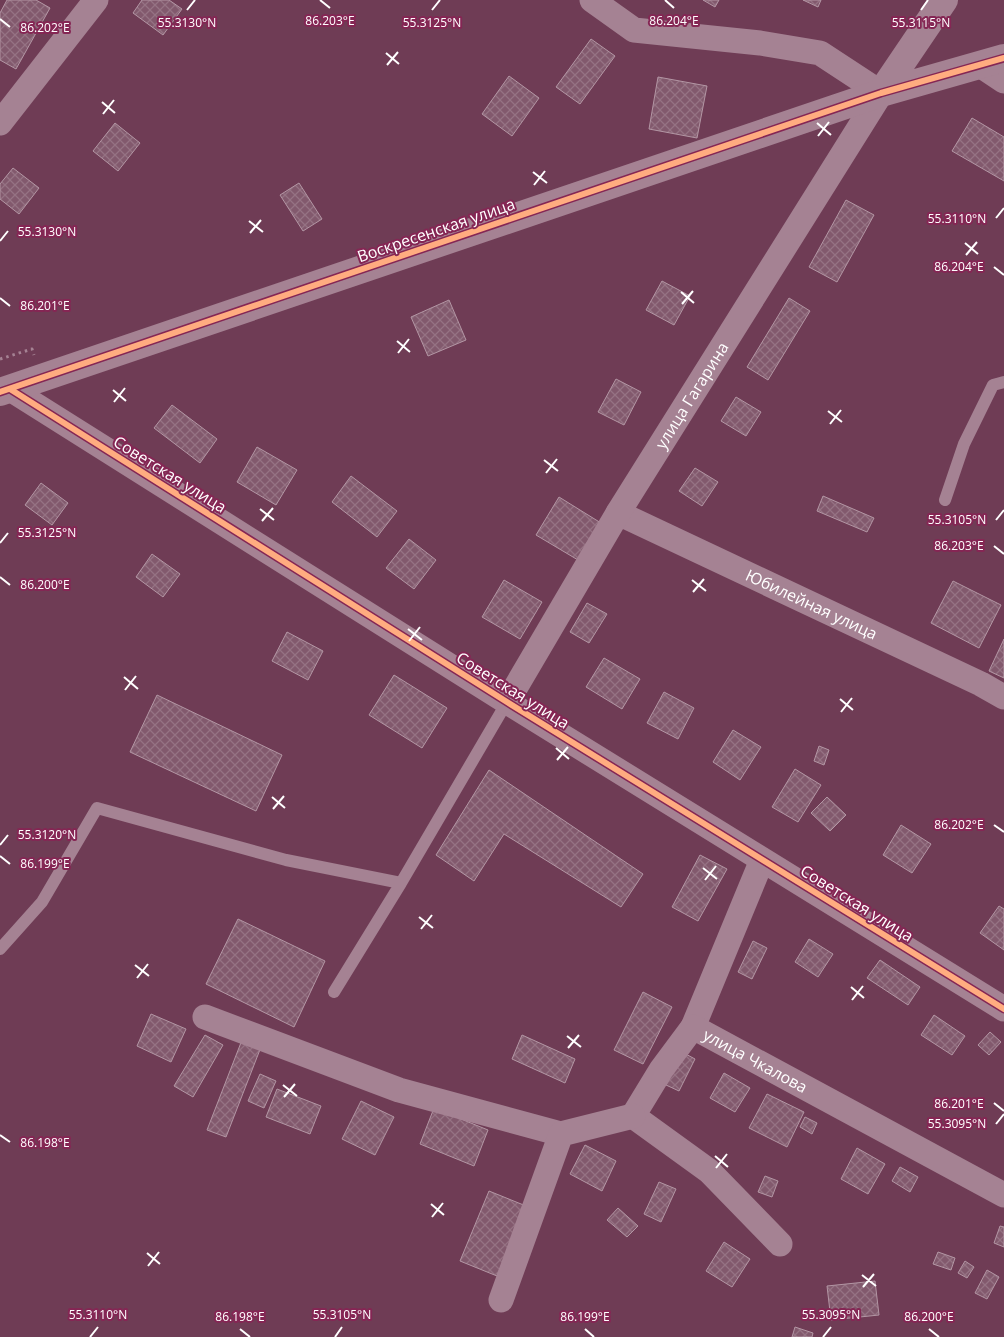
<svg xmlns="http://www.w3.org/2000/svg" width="1004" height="1337" viewBox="0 0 1004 1337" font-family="'Open Sans',sans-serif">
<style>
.building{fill:url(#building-cross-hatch);stroke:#b396a4}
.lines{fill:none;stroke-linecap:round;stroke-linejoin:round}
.path{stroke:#a58293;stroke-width:3;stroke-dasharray:2.5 4;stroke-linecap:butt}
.service{stroke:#a58293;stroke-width:12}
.minor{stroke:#a58293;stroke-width:25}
.tertiary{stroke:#a58293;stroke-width:28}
.cycleway-casing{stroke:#852654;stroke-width:9}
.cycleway{stroke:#ffac80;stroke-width:6}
.ticks{fill:none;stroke:#fff;stroke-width:2}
.labels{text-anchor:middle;stroke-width:4;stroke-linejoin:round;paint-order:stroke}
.street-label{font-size:16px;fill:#fff;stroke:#852654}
.ticks-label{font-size:12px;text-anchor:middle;fill:#fff;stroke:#852654;stroke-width:4;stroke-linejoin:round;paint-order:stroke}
</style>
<defs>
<pattern id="building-cross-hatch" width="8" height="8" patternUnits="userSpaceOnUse" patternTransform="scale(1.25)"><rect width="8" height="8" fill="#82596d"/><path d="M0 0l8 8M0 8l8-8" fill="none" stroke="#957283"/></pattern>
</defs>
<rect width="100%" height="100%" fill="#6f3c55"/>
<path class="building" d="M7,0H36L50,8L16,69L0,60V13Z
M142,0H169L182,9L163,35L133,13Z
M703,0H719L715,7Z
M803,0H821L818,7Z
M591,39L615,56L580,104L556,87Z
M509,76L539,98L512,136L482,114Z
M658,77L707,86L697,138L649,129Z
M972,118L1004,137V181L952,151Z
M115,123L140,143L118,171L93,151Z
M13,168L39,188L19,214L0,199V184Z
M299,183L322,219L303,231L280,195Z
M846,200L874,215L837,282L809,267Z
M662,281L690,296L674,325L646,310Z
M789,298L810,311L768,380L747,367Z
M449,300L466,340L428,356L411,317Z
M616,379L641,392L624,425L598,412Z
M736,397L761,412L746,436L721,421Z
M172,405L217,439L200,463L154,428Z
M257,447L297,470L276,505L237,482Z
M695,468L718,482L702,506L679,491Z
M351,476L397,511L377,537L332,502Z
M41,483L68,503L52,525L25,505Z
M823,496L874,518L867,532L817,511Z
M559,497L601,523L578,560L536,535Z
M409,539L436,560L414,589L386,568Z
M152,554L180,574L163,597L136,577Z
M504,580L542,602L520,639L482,617Z
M953,581L1001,605L979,648L931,623Z
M587,603L607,614L589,643L570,632Z
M287,632L323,651L308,680L272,661Z
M1004,639V678L989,671Z
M604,658L640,679L622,709L586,687Z
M394,675L447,708L422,748L369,715Z
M664,692L694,708L678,739L647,723Z
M157,695L282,755L256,811L130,752Z
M733,730L761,747L740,780L713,762Z
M819,746L829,750L824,765L814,761Z
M795,769L821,785L798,822L772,807Z
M489,770L643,874L621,907L504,834L474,881L436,855Z
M827,797L846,815L830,831L811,813Z
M901,825L931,844L912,873L883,855Z
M700,855L727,869L698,921L672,907Z
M999,906L1004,909V950L980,933Z
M238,919L325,961L294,1027L206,984Z
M809,939L833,954L818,977L795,962Z
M753,941L767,948L752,979L738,972Z
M880,960L920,987L908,1005L867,978Z
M643,992L672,1007L643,1064L614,1050Z
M151,1014L186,1029L171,1062L137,1046Z
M934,1015L965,1036L952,1055L921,1035Z
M990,1032L1001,1042L989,1055L978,1045Z
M205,1035L223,1045L193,1097L174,1086Z
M522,1035L575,1059L565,1083L512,1059Z
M242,1040L261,1047L226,1137L207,1130Z
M682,1052L695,1059L679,1091L666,1085Z
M724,1073L750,1088L735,1112L710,1098Z
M260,1074L276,1081L264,1108L248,1101Z
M277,1089L321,1106L310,1134L266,1117Z
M767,1094L804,1112L787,1147L749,1128Z
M361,1101L394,1117L375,1155L342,1139Z
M434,1108L488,1130L474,1166L420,1144Z
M805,1117L817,1123L812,1134L800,1127Z
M585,1145L616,1161L602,1191L570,1174Z
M857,1148L885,1164L868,1194L841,1179Z
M900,1167L918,1177L910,1192L892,1181Z
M765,1176L778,1181L772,1197L758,1192Z
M659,1182L676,1189L661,1222L644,1214Z
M489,1191L526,1206L497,1276L460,1261Z
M618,1208L638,1226L627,1237L607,1220Z
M1000,1226L1004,1227V1247L994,1243Z
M724,1242L750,1259L732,1287L706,1271Z
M938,1252L955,1258L951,1270L933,1264Z
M965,1261L974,1267L967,1278L958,1273Z
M987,1270L999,1277L987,1299L975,1293Z
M875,1281L879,1315L831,1320L827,1286Z
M795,1327L813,1333L812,1337H792Z"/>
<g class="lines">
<path class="path" d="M0,359L32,349L34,355"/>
<path class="service" d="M945,500L964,444L993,385L1004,382
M0,949L42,902L97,808L286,860L401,883L507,702
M334,992L401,883"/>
<g class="minor">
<path d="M980,65L1004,81"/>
<path d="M0,123L96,0"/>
<path d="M10,389L507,702L1004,1009"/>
<path id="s1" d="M618,513L981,684L1004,697"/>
<path id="s2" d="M507,702L618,513L881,93L820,53L760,43L634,30L592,0"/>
<path d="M205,1017L399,1090L561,1134"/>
<path d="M693,1027L762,860"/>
<path id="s3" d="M780,1244L709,1171L633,1116L661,1070L693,1027L1004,1195"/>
<path d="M501,1300L561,1134L633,1116"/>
</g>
<path class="tertiary" d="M881,93L944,0
M0,392L881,93L1004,58"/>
<g class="cycleway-casing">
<path id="cycleway" d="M10,389L507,702L1004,1009
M0,392L881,93L1004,58"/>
</g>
<use href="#cycleway" class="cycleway"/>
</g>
<path class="ticks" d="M320,0L330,8M665,0L674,8M187,10L195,0M432,10L440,0M921,10L928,0M0,19L10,27M386,53L399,64M387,65L398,52M102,102L115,113M103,114L114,100M817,123L831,135M818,136L829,122M533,172L547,183M534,185L545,171M996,218L1004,208M249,221L263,232M250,233L261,220M0,241L8,231M965,243L978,254M966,255L977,242M994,267L1004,275M681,292L694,303M0,298L10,306M682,304L693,291M397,341L410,352M398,353L409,339M113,390L126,401M114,402L125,388M828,411L842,422M830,424L841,410M544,460L558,471M546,473L557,459M260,509L274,520M996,520L1004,510M262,521L273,508M0,543L8,533M994,546L1004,554M0,577L10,585M692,580L706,591M693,592L704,579M408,629L422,640M409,641L420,627M124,677L138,689M125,690L136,676M840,699L853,710M841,712L852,698M556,748L569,759M557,760L568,747M272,797L285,808M273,809L284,796M994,825L1004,832M0,845L8,835M0,856L10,864M703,868L717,879M705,880L716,866M419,917L433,928M421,929L432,915M135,965L149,976M137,978L148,964M851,987L864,998M852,1000L863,986M567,1036L581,1047M568,1048L579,1035M283,1085L297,1096M284,1097L295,1084M994,1103L1004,1111M996,1124L1004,1114M0,1135L10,1142M715,1156L728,1167M716,1168L727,1154M431,1204L444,1215M432,1217L443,1203M147,1253L160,1264M148,1266L159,1252M862,1275L876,1286M863,1287L874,1274M240,1329L250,1337M585,1329L594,1337M929,1329L939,1337M90,1337L98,1327M335,1337L342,1327M823,1337L831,1327"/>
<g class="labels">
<g class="street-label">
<text transform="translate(436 230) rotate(-19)" y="6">Воскресенская улица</text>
<text dy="6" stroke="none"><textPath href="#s2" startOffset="358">улица Гагарина</textPath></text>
<text transform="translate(170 474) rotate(32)" y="6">Советская улица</text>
<text dy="6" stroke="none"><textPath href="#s1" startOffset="214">Юбилейная улица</textPath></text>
<text transform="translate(513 690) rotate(32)" y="6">Советская улица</text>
<text transform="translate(857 903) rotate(32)" y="6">Советская улица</text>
<text dy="6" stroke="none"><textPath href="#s3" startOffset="374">улица Чкалова</textPath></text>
</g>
</g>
<g class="ticks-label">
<text x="674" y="25">86.204°E</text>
<text x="330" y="25">86.203°E</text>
<text x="187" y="27">55.3130°N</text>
<text x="432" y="27">55.3125°N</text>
<text x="921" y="27">55.3115°N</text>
<text x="45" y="32">86.202°E</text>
<text x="957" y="223">55.3110°N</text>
<text x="47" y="236">55.3130°N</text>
<text x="959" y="271">86.204°E</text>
<text x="45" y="310">86.201°E</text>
<text x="957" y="524">55.3105°N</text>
<text x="47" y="537">55.3125°N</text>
<text x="959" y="550">86.203°E</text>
<text x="45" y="589">86.200°E</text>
<text x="959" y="829">86.202°E</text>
<text x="47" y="839">55.3120°N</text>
<text x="45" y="868">86.199°E</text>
<text x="959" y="1108">86.201°E</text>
<text x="957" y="1128">55.3095°N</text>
<text x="45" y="1147">86.198°E</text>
<text x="98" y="1319">55.3110°N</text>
<text x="342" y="1319">55.3105°N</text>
<text x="831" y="1319">55.3095°N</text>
<text x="240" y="1321">86.198°E</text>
<text x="585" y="1321">86.199°E</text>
<text x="929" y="1321">86.200°E</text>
</g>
</svg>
